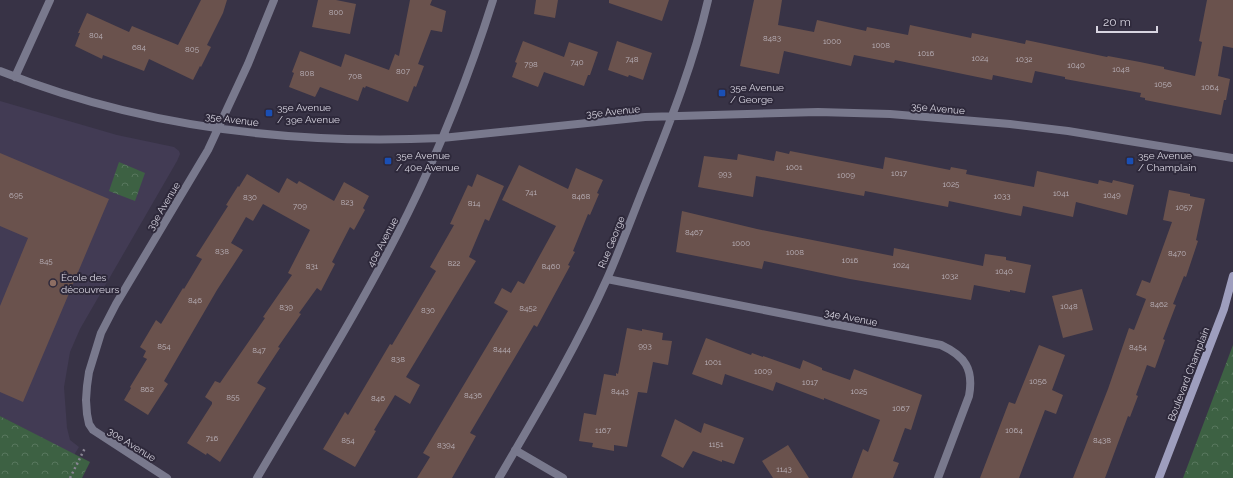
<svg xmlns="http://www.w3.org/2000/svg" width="1233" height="478" viewBox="0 0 1233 478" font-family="Raleway,sans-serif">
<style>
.built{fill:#423b54}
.park{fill:url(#park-crowns)}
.building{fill:#6a524d}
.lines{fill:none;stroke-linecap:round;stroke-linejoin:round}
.path{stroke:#898594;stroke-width:2.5;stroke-dasharray:2 3;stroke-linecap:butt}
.street{stroke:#79798d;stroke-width:8}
.secondary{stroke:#9e9ebe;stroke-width:8}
.transit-dot{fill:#1a4fb4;stroke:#2e293b;stroke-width:1.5}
.education-dot{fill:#8d6e63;stroke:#2e293b;stroke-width:1.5}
.labels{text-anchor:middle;stroke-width:4;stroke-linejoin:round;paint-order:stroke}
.number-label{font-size:8px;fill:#bcb4bc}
.poi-label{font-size:10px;fill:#d8d5e1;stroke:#2e293b;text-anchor:start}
.street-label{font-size:10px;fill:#d8d5e1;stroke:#2e293b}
</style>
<defs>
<pattern id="park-crowns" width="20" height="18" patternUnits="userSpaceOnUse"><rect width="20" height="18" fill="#3d6143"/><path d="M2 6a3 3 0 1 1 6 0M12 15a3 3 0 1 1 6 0" fill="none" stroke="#58775e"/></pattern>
</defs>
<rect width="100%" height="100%" fill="#383346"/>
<path class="built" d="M0,101L117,135L174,147L179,151L180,154L177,161L80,329L70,352L64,387L67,428L70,440L79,447L74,455L0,416Z"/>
<path class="park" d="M119,162L145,173L135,201L109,191Z
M1233,345V478H1183Z
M0,416L90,462L82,478H0Z"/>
<path class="building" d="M201,0H227L223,13L207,45L211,47L201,67L200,66L193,80L149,59L144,71L103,55L102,59L75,46L80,33H78L87,13L129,32L132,26L178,45Z
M318,0H336L356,4L350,34L312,27Z
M410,0H432L430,5L446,11L442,32L431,30L418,64L424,66L416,87L414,86L408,102L366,86L365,88L363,87L358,101L320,87L315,97L289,87L294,73L292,72L300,51L341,67L345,54L389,70L395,54L399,56Z
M536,0H558L555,18L534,14Z
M609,0H669L662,21L609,3Z
M754,0H782L778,25L814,32L817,20L866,31L867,27L908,35L910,25L971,38L972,33L1025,44L1026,40L1107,57L1108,56L1140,62L1164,67V69L1195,76L1202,42L1199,41L1207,0H1233V48L1223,46L1218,76L1230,79L1226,100H1224L1221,115L1145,100V98L1140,97L1141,93L1065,79V77L1035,71L1032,83L993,75L992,80L895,60L894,63L854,55L851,66L784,51L779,74L740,66Z
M523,41L564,57L569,42L598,52L590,75H588L584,86L544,72L538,87L512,77L517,63L515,62Z
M617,41L652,53L643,80L629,75L628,77L608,70Z
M776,151L789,154L790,151L883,169L885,157L950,170L951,167L967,170L966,174L1034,187L1037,171L1098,184L1099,180L1112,183L1113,180L1134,185L1127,215L1076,202L1073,217L1023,206L1021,216L949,201L948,207L865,191L864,196L756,176L753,197L698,187L704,156L737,160L738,154L774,161Z
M0,153L109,199L23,402L0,392V306L28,238L0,226Z
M519,165L568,189L576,168L603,180L597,193L599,194L590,215L588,214L573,251L575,252L568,265L570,266L537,327L534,325L470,433L476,436L452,478H417L430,457L423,453L508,311L494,303L502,288L511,293L518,281L524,284L556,226L502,200Z
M247,174L279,193L287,178L297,184L299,181L334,201L344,182L369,196L363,208L365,210L354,230L350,227L332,262L335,264L321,291L317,288L299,313L301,314L278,347L280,348L257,383L266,388L220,462L207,453L206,455L187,443L212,404V402L205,397L215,381L220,383L265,318L263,317L292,275L288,273L310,230L263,204L253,221L246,217L231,243L243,250L217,290L164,381L168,384L148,415L124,400L131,388L130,387L147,359L143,357L146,351L140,347L156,320L161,324L183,288L184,289L202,259L196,256L228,206L226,205L238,186L239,187Z
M477,174L504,186L489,221L485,219L469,257L476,261L406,377L420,385L410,404L395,395L374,430L376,431L355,467L323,449L345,412L348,415L390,344L392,345L436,271L430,267L454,225L450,224L468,185L472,187Z
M1169,190L1190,194V196L1205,199L1196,240L1198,241L1186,277L1184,276L1173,304L1176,305L1163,339L1165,340L1155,368L1147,365L1136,395L1138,396L1130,417L1128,416L1105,478H1073L1108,389L1129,328L1134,330L1146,299L1136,295L1142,280L1150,283L1172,222L1163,220Z
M682,211L757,229L893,256L894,248L983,266L985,254L1006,257V260L1031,265L1025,293L1010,290V292L974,285L971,300L850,279L764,261L762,269L676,252Z
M1082,289L1093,330L1063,338L1052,296Z
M627,328L642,331V329L663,333L662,340L672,341L668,365L653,362L647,393L638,392L627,447L614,445V451L592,447L593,443L579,441L584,413L596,415L604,374L616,376V373L618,374Z
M706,338L751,355L752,353L763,357V356L800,369L803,360L822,368V370L850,380L854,369L922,395L911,430L905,428L893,461L899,463L893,478H852L863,449L868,452L880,420L824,398V400L776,382L773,391L725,374L722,385L692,374Z
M1039,345L1065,355L1052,390L1063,395L1056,414L1045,410L1019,478H980L1009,402L1015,404Z
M675,419L701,433L704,423L744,438L734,464L722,460V462L693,451L683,468L661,456Z
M788,445L809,478H773L762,461Z"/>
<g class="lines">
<path class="path" d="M70,478L85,448"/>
<path class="street" d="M0,71C140,127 293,145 442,138L645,117L818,112L890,114L1010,124L1068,131L1233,158
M15,77L50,0
M607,279L941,345C965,356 974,369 969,396L938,478
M515,450L563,478
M167,478L93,430L89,424L87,414L86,400L87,386L89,372L101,333L116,304L208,150L248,64L274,0
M257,478C308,391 363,304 408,213C442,144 470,73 493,0
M499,478C537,413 576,348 607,279C622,245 634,211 648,177C671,120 694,61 708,0"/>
<path class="secondary" d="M1159,478L1224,309L1233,276"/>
</g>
<g class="transit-dot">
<rect x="718" y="89" width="8" height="8" rx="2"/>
<rect x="265" y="109" width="8" height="8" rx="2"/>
<rect x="384" y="157" width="8" height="8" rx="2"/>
<rect x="1126" y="157" width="8" height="8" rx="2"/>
</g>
<circle class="education-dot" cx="53" cy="283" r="4"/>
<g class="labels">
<g class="number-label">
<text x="336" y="15">800</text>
<text x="96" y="38">804</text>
<text x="772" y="41">8483</text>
<text x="832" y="44">1000</text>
<text x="881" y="48">1008</text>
<text x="139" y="50">684</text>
<text x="192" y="52">805</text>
<text x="926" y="56">1016</text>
<text x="980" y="61">1024</text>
<text x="632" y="62">748</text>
<text x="1024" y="62">1032</text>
<text x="577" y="65">740</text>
<text x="531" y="67">798</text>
<text x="1076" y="68">1040</text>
<text x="1121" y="72">1048</text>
<text x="403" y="74">807</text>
<text x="307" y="76">808</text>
<text x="355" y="79">708</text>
<text x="1163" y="87">1056</text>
<text x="1210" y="90">1064</text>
<text x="794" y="170">1001</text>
<text x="899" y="176">1017</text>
<text x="725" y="177">993</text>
<text x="846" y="178">1009</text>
<text x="951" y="187">1025</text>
<text x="531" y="195">741</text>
<text x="1061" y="196">1041</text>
<text x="16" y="198">695</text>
<text x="1112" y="198">1049</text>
<text x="581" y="199">8468</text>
<text x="1002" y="199">1033</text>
<text x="250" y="200">830</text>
<text x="347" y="205">823</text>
<text x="474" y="206">814</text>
<text x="300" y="209">709</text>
<text x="1184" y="210">1057</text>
<text x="694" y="235">8467</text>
<text x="741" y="246">1000</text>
<text x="222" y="254">838</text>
<text x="795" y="255">1008</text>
<text x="1177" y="256">8470</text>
<text x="850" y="263">1016</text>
<text x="46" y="264">845</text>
<text x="454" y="266">822</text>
<text x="901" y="268">1024</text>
<text x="312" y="269">831</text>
<text x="551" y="269">8460</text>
<text x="1004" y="274">1040</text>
<text x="950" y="279">1032</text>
<text x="195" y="303">846</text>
<text x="1159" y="307">8462</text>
<text x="1069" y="309">1048</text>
<text x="286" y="310">839</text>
<text x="528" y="311">8452</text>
<text x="428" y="313">830</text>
<text x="164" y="349">854</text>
<text x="645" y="349">993</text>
<text x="1138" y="350">8454</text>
<text x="502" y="352">8444</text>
<text x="259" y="353">847</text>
<text x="398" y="362">838</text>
<text x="713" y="365">1001</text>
<text x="763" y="374">1009</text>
<text x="1038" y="384">1056</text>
<text x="810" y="385">1017</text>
<text x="147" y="392">862</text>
<text x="620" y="394">8443</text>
<text x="859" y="394">1025</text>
<text x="473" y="398">8436</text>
<text x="233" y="400">855</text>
<text x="378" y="401">846</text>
<text x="901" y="411">1067</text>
<text x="603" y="433">1167</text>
<text x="1014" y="433">1064</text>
<text x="212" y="441">716</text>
<text x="348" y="443">854</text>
<text x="1102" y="443">8438</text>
<text x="716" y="447">1151</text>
<text x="446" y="448">8394</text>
<text x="784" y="472">1143</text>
</g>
<g class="poi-label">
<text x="730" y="91">35e Avenue<tspan x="730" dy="12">/ George</tspan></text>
<text x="277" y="111">35e Avenue<tspan x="277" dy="12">/ 39e Avenue</tspan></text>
<text x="396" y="159">35e Avenue<tspan x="396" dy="12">/ 40e Avenue</tspan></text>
<text x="1138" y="159">35e Avenue<tspan x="1138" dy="12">/ Champlain</tspan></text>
<text x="61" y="281">École des<tspan x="61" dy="12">découvreurs</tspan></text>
</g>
<g class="street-label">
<text transform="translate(938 108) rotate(5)" y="4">35e Avenue</text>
<text transform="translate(613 111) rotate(-6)" y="4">35e Avenue</text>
<text transform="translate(232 119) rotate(7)" y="4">35e Avenue</text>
<text transform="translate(163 206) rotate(-59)" y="4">39e Avenue</text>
<text transform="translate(382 242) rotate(-62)" y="4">40e Avenue</text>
<text transform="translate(611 242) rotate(-68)" y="4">Rue George</text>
<text transform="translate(851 317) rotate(11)" y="4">34e Avenue</text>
<text transform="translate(1188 374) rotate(-69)" y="4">Boulevard Champlain</text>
<text transform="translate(132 444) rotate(32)" y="4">30e Avenue</text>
</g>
</g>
<path d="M1097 26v6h60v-6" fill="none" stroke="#d8d5e1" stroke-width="2"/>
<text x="1103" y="26" font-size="12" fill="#d8d5e1" stroke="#2e293b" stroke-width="3" paint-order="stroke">20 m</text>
</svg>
